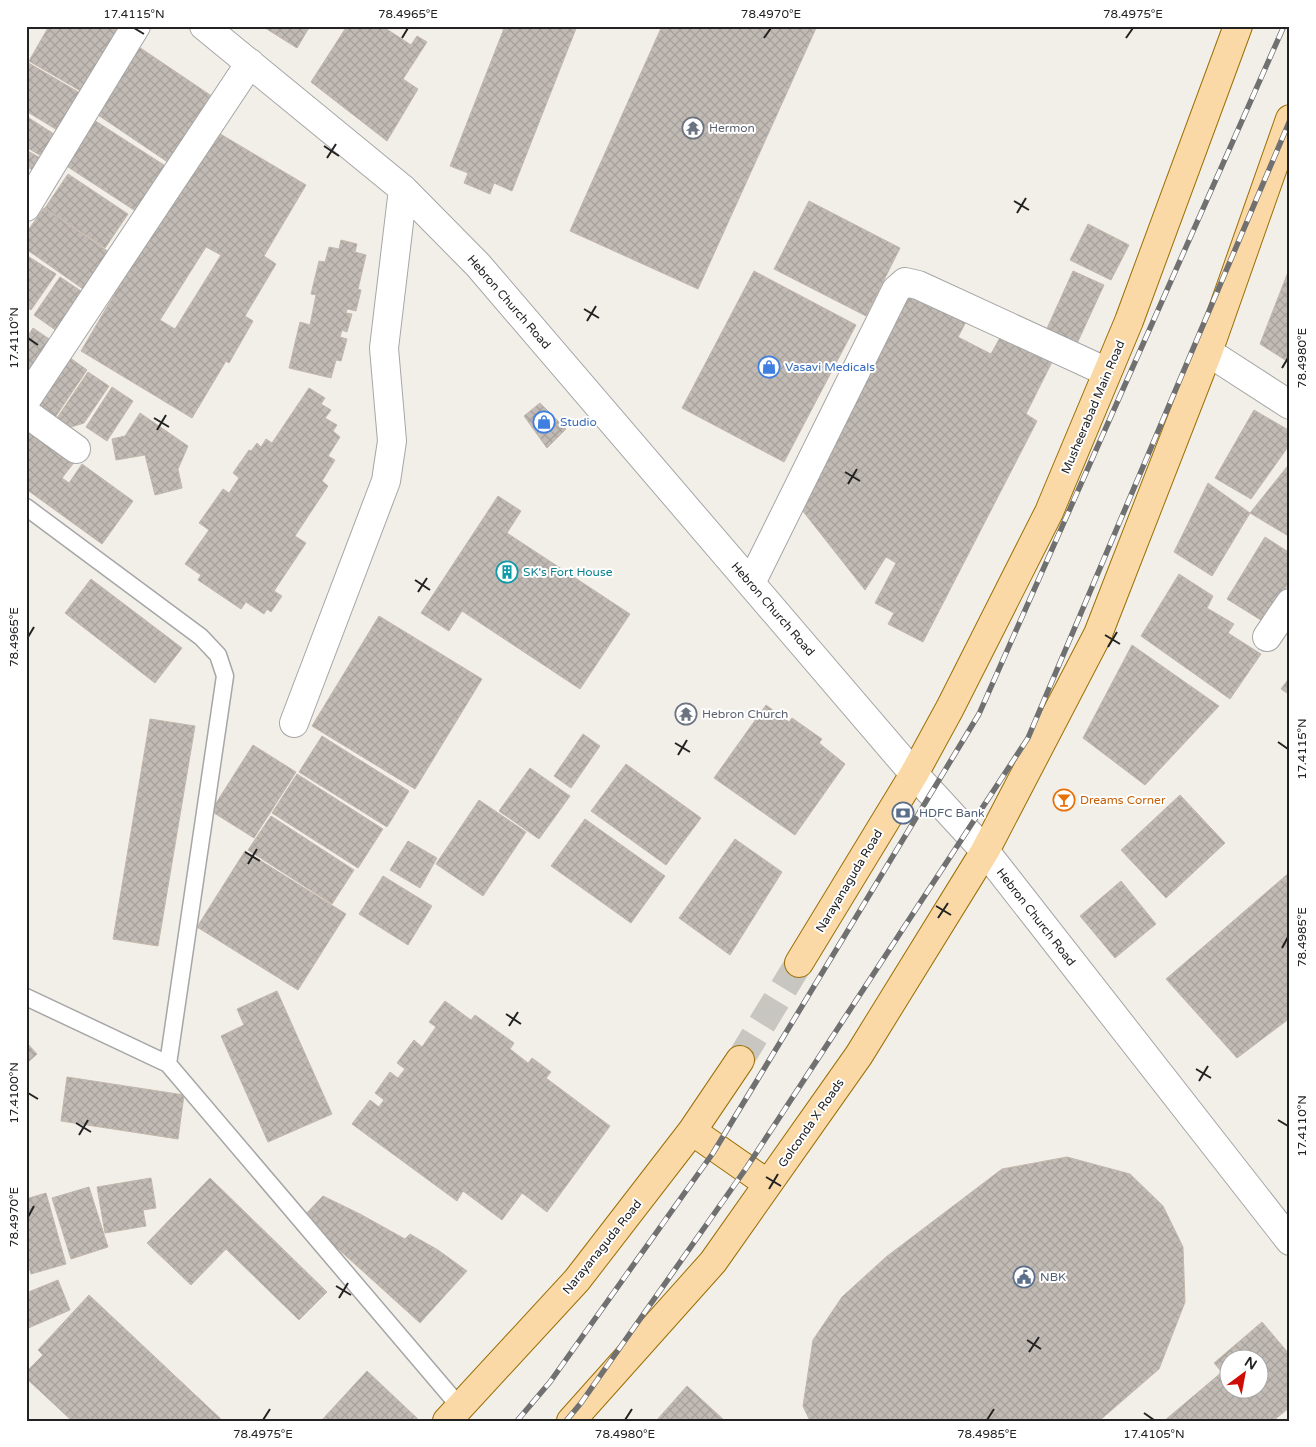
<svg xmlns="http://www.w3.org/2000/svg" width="1316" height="1447" viewBox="0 0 1316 1447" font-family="'Varela Round',sans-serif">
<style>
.building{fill:url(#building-cross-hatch);stroke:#c3b7ab;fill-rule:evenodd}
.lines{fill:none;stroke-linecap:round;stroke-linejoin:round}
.primary-tunnel{stroke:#c8c6c1;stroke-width:28;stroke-dasharray:28 14;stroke-linecap:butt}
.service-casing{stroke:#a6a6a6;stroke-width:19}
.minor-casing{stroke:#a6a6a6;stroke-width:30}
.primary-casing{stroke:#9c6f04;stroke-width:30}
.service{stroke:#fff;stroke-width:16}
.minor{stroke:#fff;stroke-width:28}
.primary{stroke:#fad9a6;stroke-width:28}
.rail-casing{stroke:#707070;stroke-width:5.5}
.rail{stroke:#fff;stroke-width:4;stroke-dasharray:11;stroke-linecap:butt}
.ticks{fill:none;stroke:#222;stroke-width:2}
.labels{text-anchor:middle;stroke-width:4;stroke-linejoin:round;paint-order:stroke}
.worship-label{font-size:12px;fill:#5b616d;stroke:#fff;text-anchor:start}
.street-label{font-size:12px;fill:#222;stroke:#fff}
.shop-label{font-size:12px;fill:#366cbe;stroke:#fff;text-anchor:start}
.culture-label{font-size:12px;fill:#0d838f;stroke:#fff;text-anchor:start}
.food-label{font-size:12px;fill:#c56008;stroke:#fff;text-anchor:start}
.service-label{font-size:12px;fill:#4e5e75;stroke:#fff;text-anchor:start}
.neatline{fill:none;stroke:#222;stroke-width:2}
.ticks-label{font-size:12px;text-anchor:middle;fill:#222}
</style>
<defs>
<pattern id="building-cross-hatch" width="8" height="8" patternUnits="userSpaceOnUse" patternTransform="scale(1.25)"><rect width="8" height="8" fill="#c2bbb5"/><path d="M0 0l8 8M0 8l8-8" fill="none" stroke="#a6a09b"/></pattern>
</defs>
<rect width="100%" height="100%" fill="#f2efe9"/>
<path class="building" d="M49,26H115L121,30L84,93L29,61Z
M262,26H310L297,48Z
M347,26H382L411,45L417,36L427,42L403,79L418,89L387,141L311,82Z
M505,26H577L512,191L494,183L490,194L464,183L468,173L450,166Z
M662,26H817L698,289L570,231Z
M139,47L219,101L175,167L95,113Z
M27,62L85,96L62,133L26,111Z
M26,116L57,136L43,157L26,147Z
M94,120L167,167L137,212L65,165Z
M212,129L306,185L264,256L276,264L245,316L253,321L229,363L226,361L192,418L81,351ZM206,247L221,255L175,329L160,320Z
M26,150L42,159L34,171L26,166Z
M68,174L128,214L105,248L45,208Z
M809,201L900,248L866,316L774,269Z
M44,208L109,252L83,289L26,249V233Z
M1088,224L1129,245L1111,280L1070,260Z
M341,240L357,244L355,252L366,255L358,289L361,290L356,311L347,309L346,313L352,314L347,332L342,330L340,337L347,339L341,361L336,360L331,378L289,368L300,322L310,325L316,295L311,294L319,261L325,262L329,247L339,249Z
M26,255L56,274L31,310L26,307Z
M1290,267V363L1260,344Z
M754,271L856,325L784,462L682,408Z
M1073,271L1104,285L1074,350L1044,335Z
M60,277L90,297L64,336L34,315Z
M908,287L968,318L958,337L991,354L1002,334L1053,360L1026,414L1037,421L923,642L888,624L894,613L875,603L896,563L886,557L865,590L802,510Z
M33,328L58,345L26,394V339Z
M66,355L87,370L54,419L32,405Z
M88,372L109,386L84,423L68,428L55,421Z
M112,387L133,401L107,441L86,427Z
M309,388L325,398L321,404L331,410L325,418L337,425L333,431L340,437L328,456L335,460L322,481L328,486L295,536L306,543L274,591L282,596L271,612L267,609L264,614L246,602L241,609L198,580L201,575L185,564L209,530L199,523L223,489L229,493L239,478L233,473L249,450L251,451L257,443L261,447L266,439L272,443Z
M540,403L566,429L547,448L524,416Z
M1254,410L1290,431V444L1251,499L1215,478Z
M140,413L188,446L178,469L182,488L155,495L145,455L116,460L112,439L125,436Z
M26,424L76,460L62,478L69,483L82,464L133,501L102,544L26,489Z
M1290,463V537L1250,513Z
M1208,483L1250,513L1212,576L1174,552Z
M498,496L521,511L507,533L630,614L580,689L462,611L449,631L421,613Z
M1265,537L1290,553V581L1264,622L1227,599Z
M1179,574L1213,596L1207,608L1234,624L1228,633L1261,654L1230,699L1141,636Z
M91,579L182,648L155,683L65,613Z
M379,616L482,679L415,789L312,726Z
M1132,645L1219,706L1145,785L1083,738Z
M1290,677V695L1281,689Z
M766,705L789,722L792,718L822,739L819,743L845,764L795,835L714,778Z
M150,719L195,726L158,946L113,939Z
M583,734L600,746L571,788L554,776Z
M322,736L409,791L387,827L299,772Z
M253,745L296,772L254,838L211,811Z
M626,764L701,818L666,865L591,811Z
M530,768L570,796L539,839L499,811Z
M297,774L383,829L358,868L272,813Z
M1180,795L1225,843L1166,898L1121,850Z
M479,800L526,832L483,896L436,864Z
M271,816L354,870L332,904L248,850Z
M585,819L665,876L631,923L551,866Z
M735,839L782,872L730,955L679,918Z
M408,841L437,858L420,888L390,870Z
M245,851L346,914L298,990L197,927Z
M1290,872V1018L1237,1058L1166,979Z
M383,876L432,906L408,945L359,914Z
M1121,881L1156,924L1115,958L1080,916Z
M277,991L332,1114L268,1142L221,1036L244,1025L237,1009Z
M445,1001L471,1020L475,1015L514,1043L510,1049L528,1063L532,1058L551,1072L546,1078L610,1126L547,1212L522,1193L502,1220L463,1191L457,1201L352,1124L370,1100L379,1107L384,1100L375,1093L390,1072L398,1078L405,1069L397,1063L414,1040L422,1047L436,1027L429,1022Z
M26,1042L37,1054L26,1064Z
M67,1077L184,1095L178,1139L61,1121Z
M1067,1157L1130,1174L1163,1206L1183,1247L1185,1302L1159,1369L1099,1421H810L803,1406L813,1340L842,1297L886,1257L1002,1169Z
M151,1178L156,1208L143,1210L146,1226L105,1233L97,1187Z
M210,1178L327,1292L299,1320L226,1249L191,1285L147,1243Z
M89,1187L108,1247L71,1259L52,1198Z
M46,1193L66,1264L31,1274L26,1258V1199Z
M323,1196L360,1214L405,1239L410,1234L438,1250L467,1271L420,1323L303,1217Z
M58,1280L70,1310L26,1329V1293Z
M89,1295L223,1421H72L26,1378V1372L43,1355L38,1350Z
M1262,1322L1290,1355V1407L1273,1421H1164L1222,1372L1214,1363ZM1228,1360H1258V1390H1228Z
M367,1371L420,1421H321Z
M687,1386L725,1421H656Z"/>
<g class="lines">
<path class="primary-tunnel" d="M740,1060L799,963"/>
<g class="service-casing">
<path id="service" d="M26,507L201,637L218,655L225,676L168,1064
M26,997L168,1064L460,1407"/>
</g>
<g class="minor-casing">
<path id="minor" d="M204,26L403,189L478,265L914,774L985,851L1290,1241
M26,207L136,26
M1208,352L1290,405
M26,400L250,63
M26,413L76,449
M751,583L896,290L905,282L918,285L1107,372
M1267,637L1290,603
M294,723L386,481L392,441L384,348L403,189"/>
</g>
<g class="primary-casing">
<path id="primary" d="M799,963L914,774L950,708L1049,512L1129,321L1238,26
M692,1131L768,1184
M447,1421L577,1280L692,1131L740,1060
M571,1421L713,1262L859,1055L985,851L1098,634L1208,352L1290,119"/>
</g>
<use href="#service" class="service"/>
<use href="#minor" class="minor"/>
<use href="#primary" class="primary"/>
<g class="rail-casing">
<path id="rail" d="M517,1421L550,1382L713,1153L979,714L1284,26
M566,1421L581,1403L747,1167L1028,738L1290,120"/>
</g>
<use href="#rail" class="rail"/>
</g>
<path class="ticks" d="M134,28L144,34M402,38L408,28M764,38L771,28M1126,38L1133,28M324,146L339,156M327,158L336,144M1014,201L1029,210M1017,213L1026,198M584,309L599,318M587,321L596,306M28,338L38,345M1282,368L1288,358M154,418L169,427M157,430L166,415M845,472L860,481M848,484L857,469M415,580L430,590M418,592L427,578M1105,635L1120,644M28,637L34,627M1108,647L1117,632M1278,742L1288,749M675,743L690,752M678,755L687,740M245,852L260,861M248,864L257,849M936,906L951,915M938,918L948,903M1282,948L1288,937M506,1014L521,1024M509,1026L518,1012M1196,1069L1211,1078M1199,1081L1208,1066M28,1093L38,1099M1278,1120L1288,1126M76,1123L91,1132M79,1135L88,1120M766,1177L781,1186M769,1189L778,1174M28,1217L34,1206M336,1286L351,1295M339,1298L348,1283M1027,1340L1041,1349M1029,1352L1039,1337M1144,1413L1154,1420M263,1420L270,1409M625,1420L632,1409M987,1420L994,1409"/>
<defs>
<g id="temple-ring" transform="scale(1.125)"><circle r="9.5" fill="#fff" stroke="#6b7280" stroke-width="1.5"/><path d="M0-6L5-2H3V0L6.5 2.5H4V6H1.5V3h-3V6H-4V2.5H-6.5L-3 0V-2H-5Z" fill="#6b7280"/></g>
<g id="shop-ring" transform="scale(1.125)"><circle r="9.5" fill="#fff" stroke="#3f7fe0" stroke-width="1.5"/><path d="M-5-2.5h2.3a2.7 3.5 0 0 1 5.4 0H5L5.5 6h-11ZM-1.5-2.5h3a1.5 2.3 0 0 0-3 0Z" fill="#3f7fe0"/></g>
<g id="building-ring" transform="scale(1.125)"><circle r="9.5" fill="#fff" stroke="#0f9aa8" stroke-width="1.5"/><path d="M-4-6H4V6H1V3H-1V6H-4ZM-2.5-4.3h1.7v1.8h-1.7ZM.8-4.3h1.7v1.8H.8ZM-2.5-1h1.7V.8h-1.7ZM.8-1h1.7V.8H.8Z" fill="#0f9aa8"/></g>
<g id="bar-ring" transform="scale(1.125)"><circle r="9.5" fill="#fff" stroke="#e8710a" stroke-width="1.5"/><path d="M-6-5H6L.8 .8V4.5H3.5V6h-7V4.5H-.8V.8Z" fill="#e8710a"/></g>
<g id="bank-ring" transform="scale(1.125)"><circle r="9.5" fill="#fff" stroke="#5c6f8a" stroke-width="1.5"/><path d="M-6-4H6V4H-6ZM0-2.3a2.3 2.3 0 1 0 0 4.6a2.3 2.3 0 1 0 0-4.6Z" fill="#5c6f8a"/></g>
<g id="civic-ring" transform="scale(1.125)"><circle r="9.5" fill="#fff" stroke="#5c6f8a" stroke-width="1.5"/><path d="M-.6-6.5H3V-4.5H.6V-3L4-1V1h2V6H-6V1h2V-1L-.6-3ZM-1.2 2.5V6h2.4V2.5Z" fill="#5c6f8a"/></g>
</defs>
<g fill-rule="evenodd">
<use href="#temple-ring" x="693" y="128"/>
<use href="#shop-ring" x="769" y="367"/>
<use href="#shop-ring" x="544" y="422"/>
<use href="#building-ring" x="507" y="572"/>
<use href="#temple-ring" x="686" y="714"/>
<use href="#bar-ring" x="1064" y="800"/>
<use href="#bank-ring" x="903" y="813"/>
<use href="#civic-ring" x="1024" y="1277"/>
</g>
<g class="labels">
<g class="worship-label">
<text x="709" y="132">Hermon</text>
<text x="702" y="718">Hebron Church</text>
</g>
<g class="street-label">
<text transform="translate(509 302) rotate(49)" y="4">Hebron Church Road</text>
<text transform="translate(1093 407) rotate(-67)" y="4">Musheerabad Main Road</text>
<text transform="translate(773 609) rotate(49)" y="4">Hebron Church Road</text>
<text transform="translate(849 881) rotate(-59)" y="4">Narayanaguda Road</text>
<text transform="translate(1036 917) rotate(52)" y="4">Hebron Church Road</text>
<text transform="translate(811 1123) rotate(-55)" y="4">Golconda X Roads</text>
<text transform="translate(602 1247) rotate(-51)" y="4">Narayanaguda Road</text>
</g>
<g class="shop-label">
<text x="785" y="371">Vasavi Medicals</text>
<text x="560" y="426">Studio</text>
</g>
<g class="culture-label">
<text x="523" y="576">SK's Fort House</text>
</g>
<g class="food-label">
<text x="1080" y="804">Dreams Corner</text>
</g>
<g class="service-label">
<text x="919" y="817">HDFC Bank</text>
<text x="1040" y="1281">NBK</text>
</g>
</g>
<rect width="1316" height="1447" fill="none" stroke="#ffffff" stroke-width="55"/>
<g transform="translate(1244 1374) rotate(32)"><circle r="24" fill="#ffffff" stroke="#a7a7a7"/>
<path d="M0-4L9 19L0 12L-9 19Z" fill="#ce0d05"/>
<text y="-8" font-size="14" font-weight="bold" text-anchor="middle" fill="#222222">N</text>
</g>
<rect x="28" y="28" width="1260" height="1392" class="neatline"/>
<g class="ticks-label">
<text x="134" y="18">17.4115°N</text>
<text x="408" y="18">78.4965°E</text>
<text x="771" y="18">78.4970°E</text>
<text x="1133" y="18">78.4975°E</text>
<text transform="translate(14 338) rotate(-90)" y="4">17.4110°N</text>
<text transform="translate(1302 358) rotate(-90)" y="4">78.4980°E</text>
<text transform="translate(14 637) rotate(-90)" y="4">78.4965°E</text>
<text transform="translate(1302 749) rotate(-90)" y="4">17.4115°N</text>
<text transform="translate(1302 937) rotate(-90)" y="4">78.4985°E</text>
<text transform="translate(14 1093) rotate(-90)" y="4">17.4100°N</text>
<text transform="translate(1302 1126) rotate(-90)" y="4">17.4110°N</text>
<text transform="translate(14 1217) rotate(-90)" y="4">78.4970°E</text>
<text x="263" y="1438">78.4975°E</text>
<text x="625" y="1438">78.4980°E</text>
<text x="987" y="1438">78.4985°E</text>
<text x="1154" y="1438">17.4105°N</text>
</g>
</svg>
